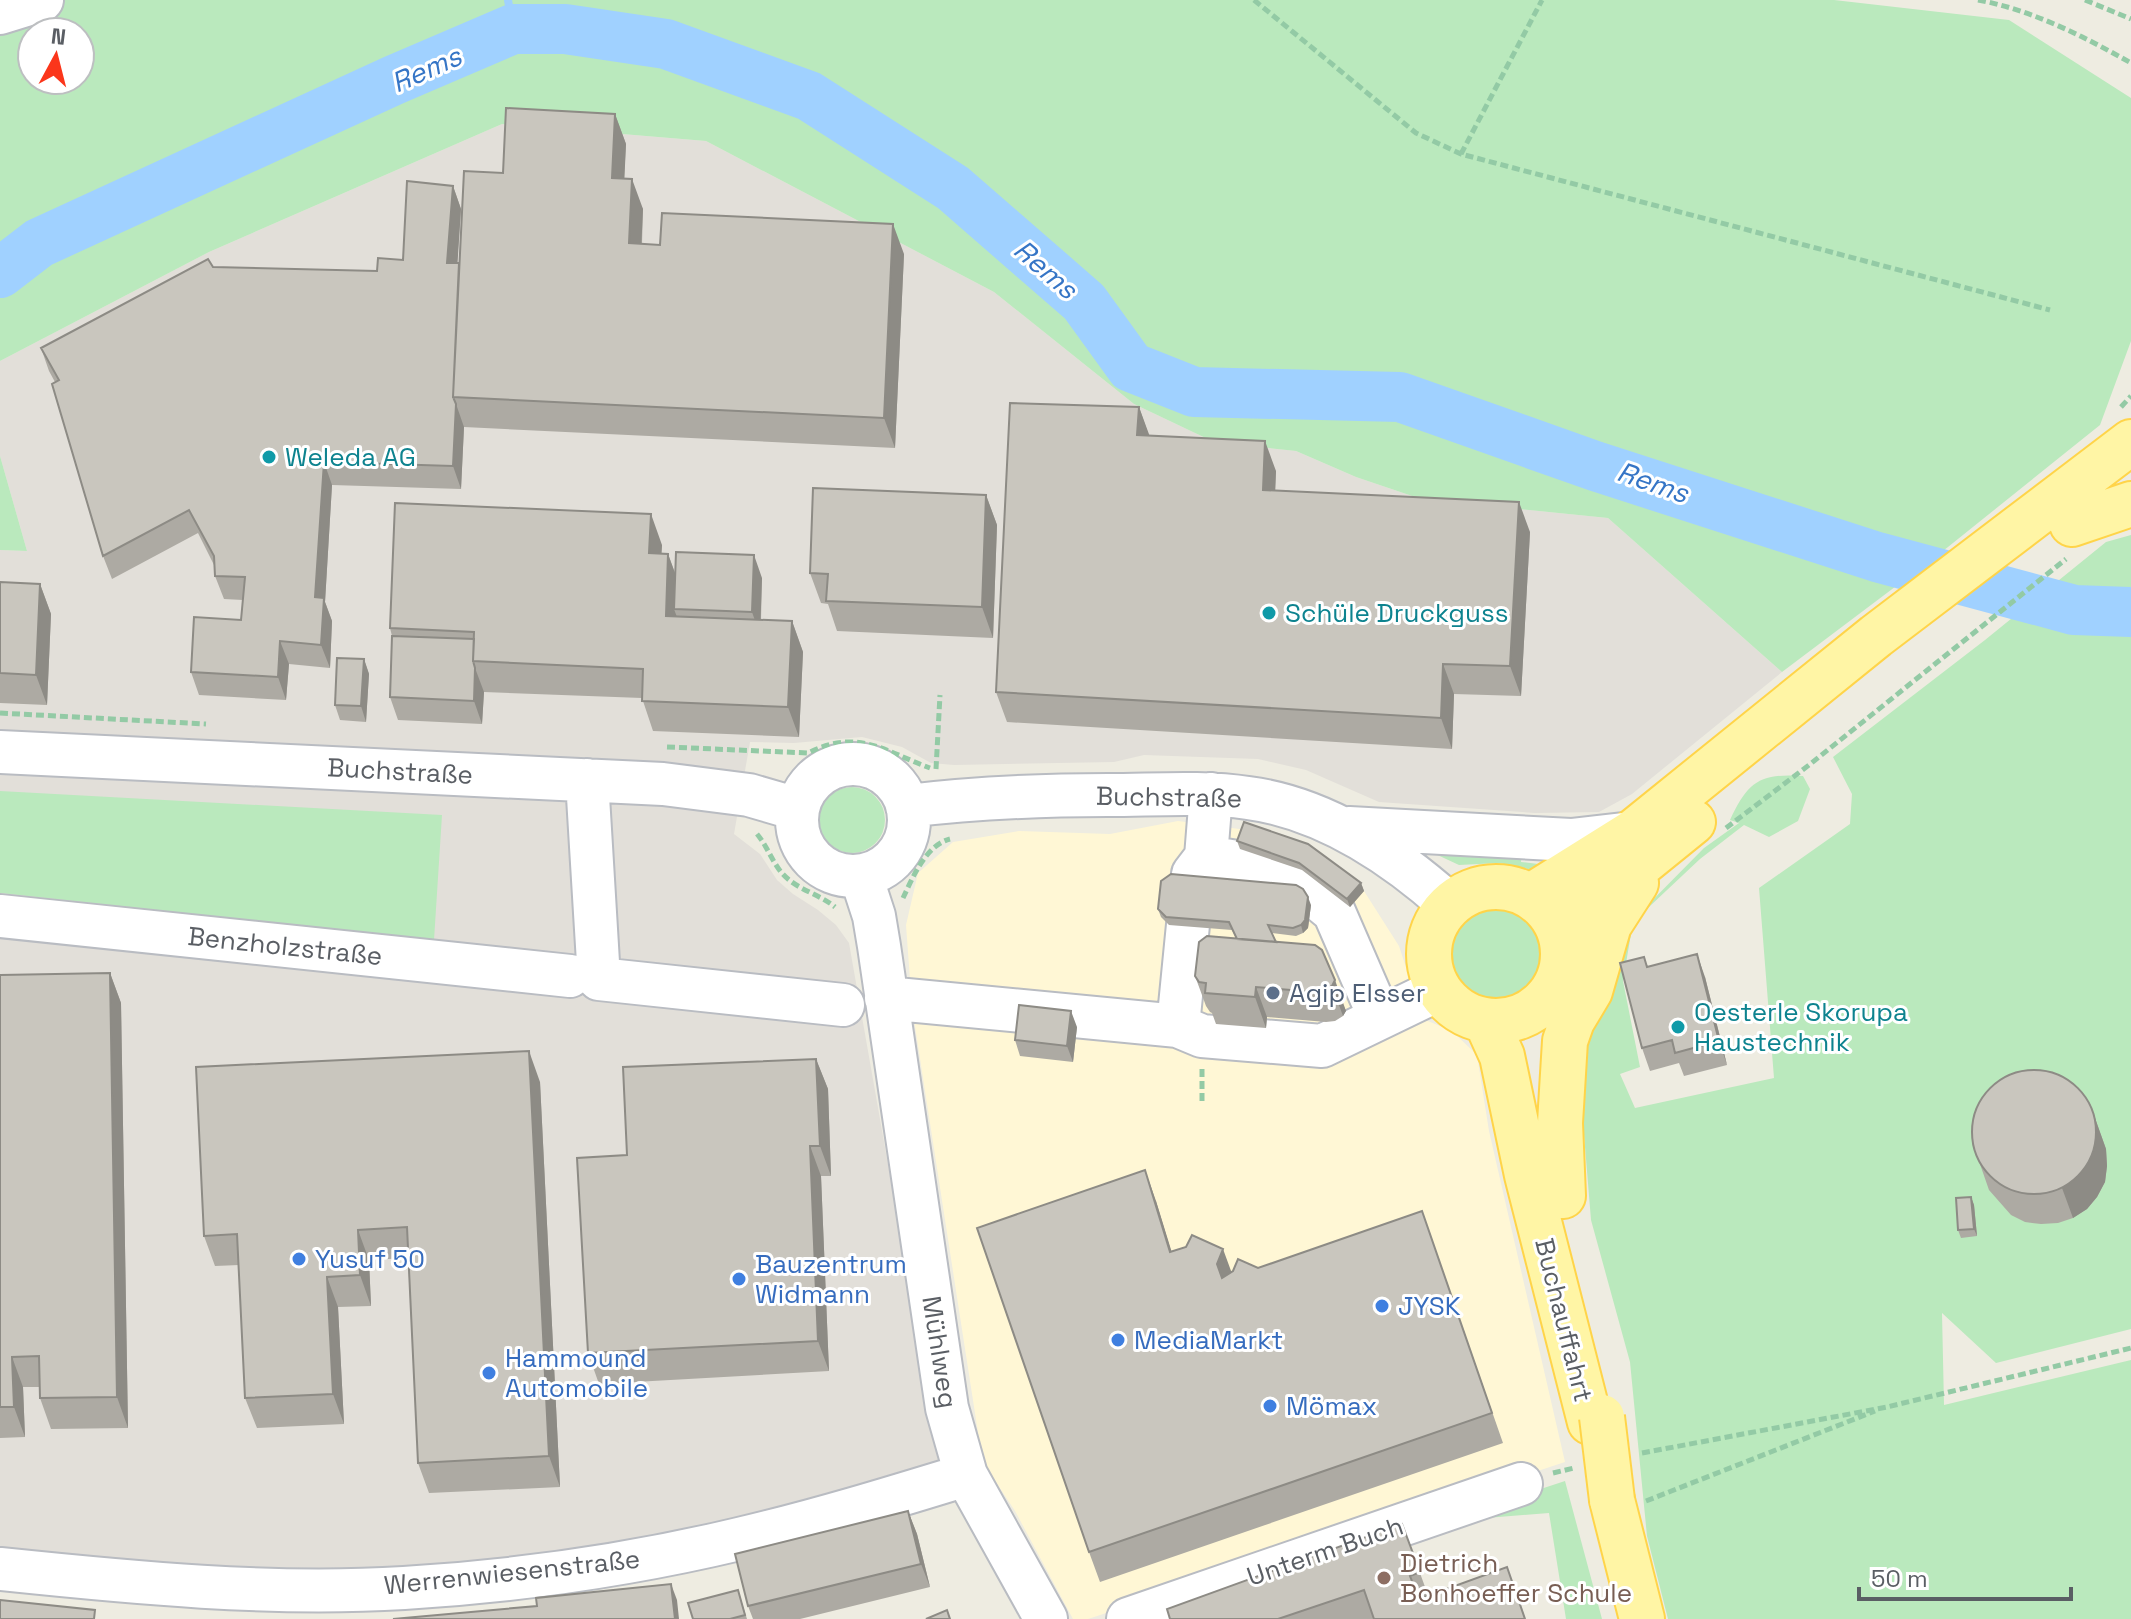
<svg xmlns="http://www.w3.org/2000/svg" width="2131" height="1619" viewBox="0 0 2131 1619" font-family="'Space Grotesk',sans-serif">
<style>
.commercial{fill:#fff7d5}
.industrial{fill:#e2dfd9}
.green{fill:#bae9bd;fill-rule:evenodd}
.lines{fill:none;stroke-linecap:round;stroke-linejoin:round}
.stream{stroke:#a0d1ff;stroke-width:8}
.river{stroke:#a0d1ff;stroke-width:50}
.minor-casing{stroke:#b9bcc2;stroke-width:46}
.major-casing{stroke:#ffd449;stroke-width:48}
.path{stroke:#93caa5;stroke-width:5;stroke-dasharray:8 4;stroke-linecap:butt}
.minor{stroke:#fff;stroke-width:42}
.major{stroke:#fff5a5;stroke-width:44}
.major-bridge-casing{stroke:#ffd449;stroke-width:48;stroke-linecap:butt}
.major-bridge{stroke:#fff5a5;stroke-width:44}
.wall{fill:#adaaa3}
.shaded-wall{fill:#8d8b85}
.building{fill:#c9c6be;stroke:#8d8b85;stroke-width:2}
.culture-dot{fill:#0f9aa8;stroke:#fff;stroke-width:3}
.service-dot{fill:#5c6f8a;stroke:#fff;stroke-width:3}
.shop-dot{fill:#3f7fe0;stroke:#fff;stroke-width:3}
.education-dot{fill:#8d6e63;stroke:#fff;stroke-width:3}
.labels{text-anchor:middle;stroke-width:6;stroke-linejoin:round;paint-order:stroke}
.culture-label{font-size:26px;fill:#0d838f;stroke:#fff;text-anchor:start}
.street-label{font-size:26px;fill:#5a5e64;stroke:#fff}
.service-label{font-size:26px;fill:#4e5e75;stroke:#fff;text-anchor:start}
.shop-label{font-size:26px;fill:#366cbe;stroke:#fff;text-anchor:start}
.education-label{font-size:26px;fill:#785e54;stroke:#fff;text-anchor:start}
.water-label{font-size:28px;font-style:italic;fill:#3575c6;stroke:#fff}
</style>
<rect width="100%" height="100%" fill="#eeece1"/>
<path class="commercial" d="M1178,821L1247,830L1311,852L1364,891L1399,946L1423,1019L1452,1031L1477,1055L1489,1131L1565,1462L1088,1619H1073L1015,1511L988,1470L979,1439L912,1007L906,925L918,873L953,842L1019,831L1110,834Z"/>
<path class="industrial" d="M502,124L706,141L994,292L1134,404L1214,442L1296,451L1356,477L1421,499L1608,518L1782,672L1632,794L1599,812L1535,813L1379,802L1306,770L1258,759L1144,755L1114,762L954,765L931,763L902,747L862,737L794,743L750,742L734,834L760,854L777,880L793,894L818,910L836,925L849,943L947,1500L507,1584L0,1573V550L27,551L0,456V361L209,252Z"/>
<path class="green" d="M0,0H1834L2009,20L2131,98V341L2100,425L1948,547L1782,672L1608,518L1421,499L1356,477L1296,451L1214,442L1134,404L994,292L706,141L502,124L209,252L0,361ZM32,32H80V80H32Z
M0,456L27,551L0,550Z
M2131,535V1329L1996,1363L1942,1313L1944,1405L2131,1360V1619H1668L1647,1536L1630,1362L1591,1220L1578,1061L1627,926L1704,848L1739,823L1730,820C1748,782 1759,773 1803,776L1810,789L1798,821L1769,837L1744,825L1700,859L1633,922L1623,981L1640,1067L1620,1074L1635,1108L1774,1078L1759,888L1850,824L1852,794L1833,757L1985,640L2106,542Z
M819 820a33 33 0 1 1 66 0a33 33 0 1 1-66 0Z
M0,791L442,815L434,940L0,893Z
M1522,849L1521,862L1563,867L1538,871L1499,863L1459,865L1431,852Z
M1442 957a51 51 0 1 1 102 0a51 51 0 1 1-102 0Z
M1565,1481L1602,1619H1566L1549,1513L1474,1519L1471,1512Z"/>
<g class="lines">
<path class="stream" d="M508,0L513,29"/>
<path class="river" d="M0,273L39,243L394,80L513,29H565L666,44L809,96L953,188L1084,302L1131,367L1194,392L1400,397L1595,466L1877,557L2074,610L2131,612"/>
<g class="minor-casing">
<path id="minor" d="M0,13L42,0
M0,752L663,784L749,795L797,809
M797 820a56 56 0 1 1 112 0a56 56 0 1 1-112 0Z
M587,780L599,979L843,1005
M907,806C974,798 1040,795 1108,795C1154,795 1202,791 1248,798C1324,808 1393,854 1449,904
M1349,828L1571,840L1632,833
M1206,857L1237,862L1276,874L1305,888L1334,912L1380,1018
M861,876L874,916L879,946L947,1408L966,1475L1046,1619
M0,916L570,976
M886,998L1178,1026L1202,1036L1322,1046L1438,990
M1178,1026L1193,874L1206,857L1211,794
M0,1569C134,1583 270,1596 404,1588C517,1581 630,1565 739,1539C816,1521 891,1498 966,1475
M1128,1619L1521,1484"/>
</g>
<g class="major-casing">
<path id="major" d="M2072,524L2131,504
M1429 954a67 67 0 1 1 134 0a67 67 0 1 1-134 0Z
M1531,896L1632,833L1876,636L2131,442
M1563,947L1578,920L1593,903L1693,822
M1486,1021L1502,1056L1527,1175L1590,1422
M1563,1196L1560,1123L1565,1041L1572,1021L1590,991L1609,925L1636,883
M1612,1500L1642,1619"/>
</g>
<path class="path" d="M1254,0L1416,133L1461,154L2050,310
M1978,0C2032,10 2083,36 2131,63
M2085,0L2131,19
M1461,154L1542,0
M2121,407L2131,396
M0,713L206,724
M667,747L808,753C858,728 884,751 930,768
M936,769L940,695
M1726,828L1809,765L2066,559
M757,834C767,846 772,861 781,872C796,890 818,893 835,907
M903,898C913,877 926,845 950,839
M1202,1069V1105
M1642,1453L1887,1407L2131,1348
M1553,1473L1574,1468
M1646,1501L1875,1411"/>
<use href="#minor" class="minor"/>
<use href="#major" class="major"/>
<g class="major-bridge-casing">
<path id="major-bridge" d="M1602,1417L1612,1500"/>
</g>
<use href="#major-bridge" class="major-bridge"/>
</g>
<path class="wall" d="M615,114L626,144L624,178L643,209L642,244L904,254L895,448L464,427L461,489L332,485L325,602L332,621L330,668L289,664L286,700L199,695L191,672L241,620L243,600L224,599L215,576L214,565L198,533L112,579L103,556L55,382L49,371L41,348L213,267L377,271L403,260L453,186L461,209L457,263H459L503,173Z
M1139,407L1149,436L1276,471L1275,491L1530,532L1521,696L1454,694L1452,749L1007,722L996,692Z
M986,495L997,525L993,638L837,631L828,604L821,603L810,573Z
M662,545L661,553L668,554L675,573L762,578L761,620L792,621L803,652L799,737L653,731L642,698L484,692L482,724L398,720L390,697L392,636L390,628Z
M0,582L40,584L51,614L47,705L0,703Z
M364,659L369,674L366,722L340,720L335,705Z
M1237,841L1361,883L1364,891L1350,907L1302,870L1240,849Z
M1311,905L1308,928L1303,933L1296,936L1272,933L1276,942L1315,945L1346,1011L1343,1016L1335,1021L1326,1022L1267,1017L1266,1028L1216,1024L1212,1013L1210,1012L1206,1006L1195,976L1236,938L1232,930L1169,925L1161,917L1158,909Z
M1648,967L1705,977L1727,1065L1684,1076L1679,1063L1650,1071L1642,1048Z
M110,973L121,1003L128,1428L51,1429L40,1398V1387H23L25,1437L0,1438V975Z
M1077,1027L1073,1062L1020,1056L1015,1040Z
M816,1059L828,1089L831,1176H821L829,1371L599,1384L588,1353L627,1155Z
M540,1082L560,1487L429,1493L418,1463L408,1258L369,1260L371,1306L338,1307L344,1424L257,1428L245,1398L239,1265L215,1266L204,1236Z
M2090,1104L2106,1149L2107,1166L2105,1182L2097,1197L2087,1209L2073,1218L2058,1223L2041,1224L2025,1222L2011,1215L1989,1190L1973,1144Z
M1971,1197L1974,1205L1977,1236L1961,1238L1958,1230Z
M1156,1201L1171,1251L1231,1272L1258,1268L1422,1211L1503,1443L1100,1582L1089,1552Z
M908,1511L917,1534L930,1587L800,1619H753L748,1606Z
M1402,1524L1428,1595L1525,1619H1170Z
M738,1590L747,1619H693Z"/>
<path class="shaded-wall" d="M615,114L626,144L623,208L612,178Z
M632,179L643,209L640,274L629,243Z
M453,186L461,209L456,286L447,263Z
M893,224L904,254L895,448L884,418Z
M456,404L464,427L461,489L453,466Z
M1139,407L1150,437L1137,435Z
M1265,441L1276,471L1274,520L1263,490Z
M324,462L332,485L325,602L332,621L330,668L321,645L315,597Z
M986,495L997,525L993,638L982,607Z
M1519,502L1530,532L1521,696L1510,666Z
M651,514L662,545L660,583L649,553Z
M668,554L679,584L674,609L678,620L666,616Z
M754,555L762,578L760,635L752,612Z
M40,584L51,614L47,705L36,675Z
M792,621L803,652L799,737L788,707Z
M280,641L289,664L286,700L278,677Z
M364,659L369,674L366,722L361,706Z
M1443,664L1454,694L1452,749L1441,718Z
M475,668L484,692L482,724L474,701Z
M1361,883L1364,891L1350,907L1347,899Z
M1308,897L1311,905L1308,928L1303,933L1301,925Z
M1697,954L1705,977L1727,1065L1719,1041Z
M110,973L121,1003L128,1428L117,1397Z
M1335,980L1346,1011L1343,1016L1332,986Z
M1256,987L1267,1017L1266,1028L1255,997Z
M1071,1011L1077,1027L1073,1062L1067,1046Z
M529,1051L540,1082L560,1487L549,1456Z
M816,1059L828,1089L831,1176L820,1146Z
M2090,1104L2106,1149L2107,1166L2105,1182L2097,1197L2087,1209L2073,1218L2062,1188Z
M810,1146L821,1176L829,1371L818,1341Z
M1145,1170L1156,1201L1181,1282L1170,1252Z
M1971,1197L1974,1205L1977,1236L1974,1229Z
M358,1230L369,1260L371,1306L360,1275Z
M1223,1249L1234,1279L1228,1294L1217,1264Z
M327,1277L338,1307L344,1424L333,1394Z
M12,1357L23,1387L25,1437L14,1407Z
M908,1511L917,1534L930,1587L921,1564Z
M671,1584L677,1600L679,1619H675Z"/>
<path class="building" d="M506,108L615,114L612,178L632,179L629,243L660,245L662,213L893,224L884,418L453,397L464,171L503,173Z
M407,181L453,186L447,263H459L453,397L456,404L453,466L324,462L315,597L324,598L321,645L280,641L278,677L191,672L194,617L241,620L245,577L215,576L214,556L189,510L103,556L52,384L59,380L41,348L208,259L213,267L377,271L378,258L403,260Z
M1010,403L1139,407L1137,435L1265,441L1263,490L1519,502L1510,666L1443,664L1441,718L996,692Z
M813,488L986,495L982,607L826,601L828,574L810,573Z
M395,503L651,514L649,553L668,554L666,616L792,621L788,707L642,701L643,669L473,661L474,632L390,628Z
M676,552L754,555L752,612L674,609Z
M0,582L40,584L36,675L0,673Z
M392,636L474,639L473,661L475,668L474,701L390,697Z
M337,658L364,659L361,706L335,705Z
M1244,822L1308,844L1361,883L1347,899L1299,863L1237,841Z
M1171,874L1296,885L1303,889L1308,897L1305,920L1301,925L1293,928L1268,925L1276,942L1237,939L1229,922L1166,917L1158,909L1161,881Z
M1207,936L1315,945L1322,950L1335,980L1332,986L1324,990L1315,992L1256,987L1255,997L1205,993L1206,983L1199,982L1195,976L1199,942Z
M1697,954L1719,1041L1675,1053L1672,1040L1642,1048L1620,963L1644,957L1647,967Z
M110,973L117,1397L40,1398L39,1356L12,1357L14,1407H0V975Z
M1019,1005L1071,1011L1067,1046L1015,1040Z
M529,1051L549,1456L418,1463L407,1227L358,1230L360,1275L327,1277L333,1394L245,1398L237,1234L204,1236L196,1067Z
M816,1059L820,1146H810L818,1341L588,1353L577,1158L627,1155L623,1067Z
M1972 1132a62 62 0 1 1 124 0a62 62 0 1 1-124 0Z
M1145,1170L1170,1252L1186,1247L1192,1235L1223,1249L1217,1264L1222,1278L1233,1271L1238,1259L1258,1268L1422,1211L1492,1413L1089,1552L977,1228Z
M1971,1197L1974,1229L1958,1230L1956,1198Z
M908,1511L921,1564L748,1606L735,1554Z
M1402,1524L1420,1572L1410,1576L1419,1599L1507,1567L1525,1619H1374L1364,1590L1278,1619H1170L1167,1609Z
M671,1584L675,1619H393L537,1606L536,1598Z
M738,1590L745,1615L730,1619H693L688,1603Z
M0,1600L95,1610L94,1619H0Z
M947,1610L950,1619H926Z"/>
<g class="culture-dot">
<circle cx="269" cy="457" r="8"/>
<circle cx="1269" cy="613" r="8"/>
<circle cx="1678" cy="1027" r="8"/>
</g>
<circle class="service-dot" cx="1273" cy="993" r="8"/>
<g class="shop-dot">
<circle cx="299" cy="1259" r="8"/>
<circle cx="739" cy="1279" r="8"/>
<circle cx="1382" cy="1306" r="8"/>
<circle cx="1118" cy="1340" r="8"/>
<circle cx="489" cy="1373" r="8"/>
<circle cx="1270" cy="1406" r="8"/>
</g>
<circle class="education-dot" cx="1384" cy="1578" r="8"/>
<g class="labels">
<g class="culture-label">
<text x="285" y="466">Weleda AG</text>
<text x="1285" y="622">Schüle Druckguss</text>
<text x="1694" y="1021">Oesterle Skorupa<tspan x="1694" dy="30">Haustechnik</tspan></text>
</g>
<g class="street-label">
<text transform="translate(400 771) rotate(3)" y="9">Buchstraße</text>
<text transform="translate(1169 797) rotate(1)" y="9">Buchstraße</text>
<text transform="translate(285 946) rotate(6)" y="9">Benzholzstraße</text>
<text transform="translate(1564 1320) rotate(76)" y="9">Buchauffahrt</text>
<text transform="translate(940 1352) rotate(81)" y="9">Mühlweg</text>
<text transform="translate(1325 1551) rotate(-19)" y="9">Unterm Buch</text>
<text transform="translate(512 1572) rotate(-6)" y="9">Werrenwiesenstraße</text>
</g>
<g class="service-label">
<text x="1289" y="1002">Agip Elsser</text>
</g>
<g class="shop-label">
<text x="315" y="1268">Yusuf 50</text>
<text x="755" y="1273">Bauzentrum<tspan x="755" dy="30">Widmann</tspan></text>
<text x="1398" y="1315">JYSK</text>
<text x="1134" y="1349">MediaMarkt</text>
<text x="505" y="1367">Hammound<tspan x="505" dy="30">Automobile</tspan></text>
<text x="1286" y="1415">Mömax</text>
</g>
<g class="education-label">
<text x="1400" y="1572">Dietrich<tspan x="1400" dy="30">Bonhoeffer Schule</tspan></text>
</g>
<g class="water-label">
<text transform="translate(426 69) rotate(-24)" y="10">Rems</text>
<text transform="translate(1046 269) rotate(41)" y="10">Rems</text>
<text transform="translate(1653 482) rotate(19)" y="10">Rems</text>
</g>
</g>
<g transform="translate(56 56) rotate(7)"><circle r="38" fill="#ffffff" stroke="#bdbfc1" stroke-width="2"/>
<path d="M0-6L14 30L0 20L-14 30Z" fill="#fb361b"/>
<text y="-12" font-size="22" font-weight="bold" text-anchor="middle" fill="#5a5e64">N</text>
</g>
<path d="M1859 1587v12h212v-12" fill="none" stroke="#5a5e64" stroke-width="4"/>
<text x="1871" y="1587" font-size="24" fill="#5a5e64" stroke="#ffffff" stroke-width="6" paint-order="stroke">50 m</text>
</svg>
